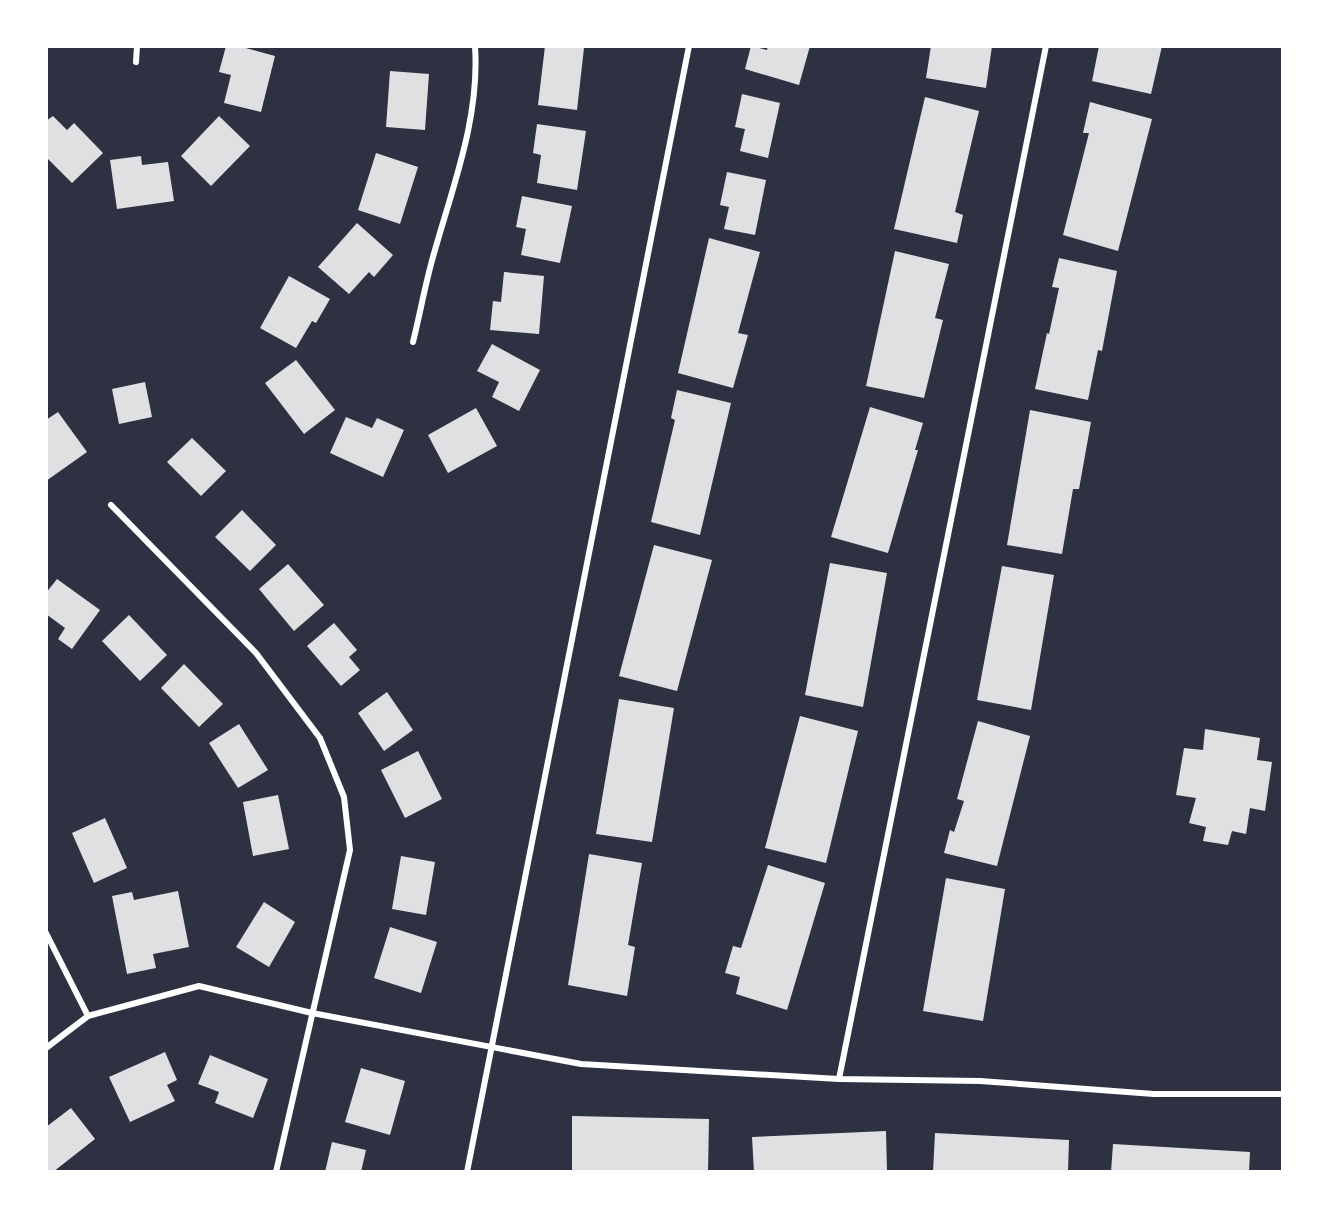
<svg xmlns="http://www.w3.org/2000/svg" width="1329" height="1218" viewBox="0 0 1329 1218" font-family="Ubuntu,sans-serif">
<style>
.building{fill:#e0e0e3}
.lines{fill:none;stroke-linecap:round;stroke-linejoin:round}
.minor{stroke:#fff;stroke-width:6}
</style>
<rect width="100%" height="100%" fill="#2d3142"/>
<path class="building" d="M226,46H238L275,56L261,112L224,103L231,75L219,72Z
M545,46L584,48L577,110L538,105Z
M751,46L767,50L768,46H810L799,85L745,69Z
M931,46H992L986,88L926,78Z
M1099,46H1162L1151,94L1092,81Z
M390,71L429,74L425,130L386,127Z
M742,94L780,103L768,158L740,151L745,129L735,127Z
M925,97L979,111L955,212L963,215L957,243L894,229Z
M1090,102L1152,119L1118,251L1063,235L1089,133H1083Z
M53,116L67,130L74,123L103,153L72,183L46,157V121Z
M219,116L250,146L211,186L181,156Z
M537,124L586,131L577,190L537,183L541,155L533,153Z
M376,153L418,167L400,224L358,210Z
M141,156L142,165L168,162L174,201L117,209L110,160Z
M727,172L766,180L755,235L724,229L729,207L720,205Z
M522,196L572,206L560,263L521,255L526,229L516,227Z
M357,223L393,255L374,277L369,272L349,294L318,267Z
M709,238L760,252L738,333L748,335L733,388L678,373Z
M895,251L949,264L935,318L943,320L924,398L866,386Z
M1059,258L1117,271L1102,351L1098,350L1088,400L1035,389L1047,333L1049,334L1059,288L1052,287Z
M504,272L544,276L539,334L490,330L493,301L501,302Z
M289,276L330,299L316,323L312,321L296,348L260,328Z
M492,344L540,370L519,411L492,397L499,382L477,371Z
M296,360L335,410L304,434L265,383Z
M145,382L152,417L119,424L112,389Z
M677,390L731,403L700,535L651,522L675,420L671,418Z
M870,407L923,423L915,450H918L888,553L831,537Z
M476,408L497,446L448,473L428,435Z
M1030,410L1091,422L1079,489H1073L1062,554L1007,545Z
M58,412L87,452L46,481V420Z
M346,417L372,428L377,418L404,430L383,477L330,453Z
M192,438L226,471L201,496L167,462Z
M242,510L276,545L250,571L215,537Z
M654,545L712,560L677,691L619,676Z
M830,563L887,573L863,707L805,695Z
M288,564L324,605L294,631L259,589Z
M1002,566L1054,575L1031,710L977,700Z
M57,579L100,610L72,649L58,639L65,628L46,614V593Z
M129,615L167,655L140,681L102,641Z
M334,623L357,650L349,657L360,670L341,686L307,646Z
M184,664L223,704L199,727L161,688Z
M387,692L413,730L384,751L358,713Z
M619,699L674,708L652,842L596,834Z
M800,716L858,731L826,863L765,848Z
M978,721L1030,736L997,866L944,853L950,830L954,832L964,801L957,799Z
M239,724L268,770L238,788L209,743Z
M1205,729L1260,738L1257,760L1272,762L1265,811L1250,808L1246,834L1232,831L1228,845L1203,841L1206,827L1189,823L1196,798L1176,795L1184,748L1203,750Z
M418,751L442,799L405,818L381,770Z
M278,795L289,849L253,856L243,802Z
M105,818L127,868L94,883L72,833Z
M589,854L642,863L628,945L635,947L627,996L568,985Z
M401,856L435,862L426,915L392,909Z
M768,865L825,883L787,1010L736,994L740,977L725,973L733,946L741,948Z
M946,878L1005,889L983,1021L923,1011Z
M178,891L189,947L153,954L156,968L127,974L112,896L132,892L134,900Z
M264,902L295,922L269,967L236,947Z
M390,927L437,942L421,993L374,978Z
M165,1052L177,1080L167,1085L175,1101L130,1122L109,1077Z
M210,1055L268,1079L253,1118L215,1103L219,1092L198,1084Z
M361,1068L405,1081L390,1135L345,1122Z
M71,1108L95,1139L53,1172H50L46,1167V1127Z
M572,1116L709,1119L708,1172H572Z
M886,1131L887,1172H754L752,1137Z
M935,1133L1069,1140L1068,1172H933Z
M332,1142L366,1150L361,1172H325Z
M1113,1144L1250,1152L1249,1172H1111Z"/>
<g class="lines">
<path class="minor" d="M136,62L137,46
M413,342C420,314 425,285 433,257C452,188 480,119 475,46
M111,505L256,653L320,738L344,797L350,850L276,1172
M46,933L88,1016
M46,1048L88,1016L199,986L312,1013L581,1064L839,1079L980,1081L1154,1094H1282
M839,1079L1046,46
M467,1172L689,46"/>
</g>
<rect width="1329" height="1218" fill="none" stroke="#ffffff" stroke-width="96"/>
</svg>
